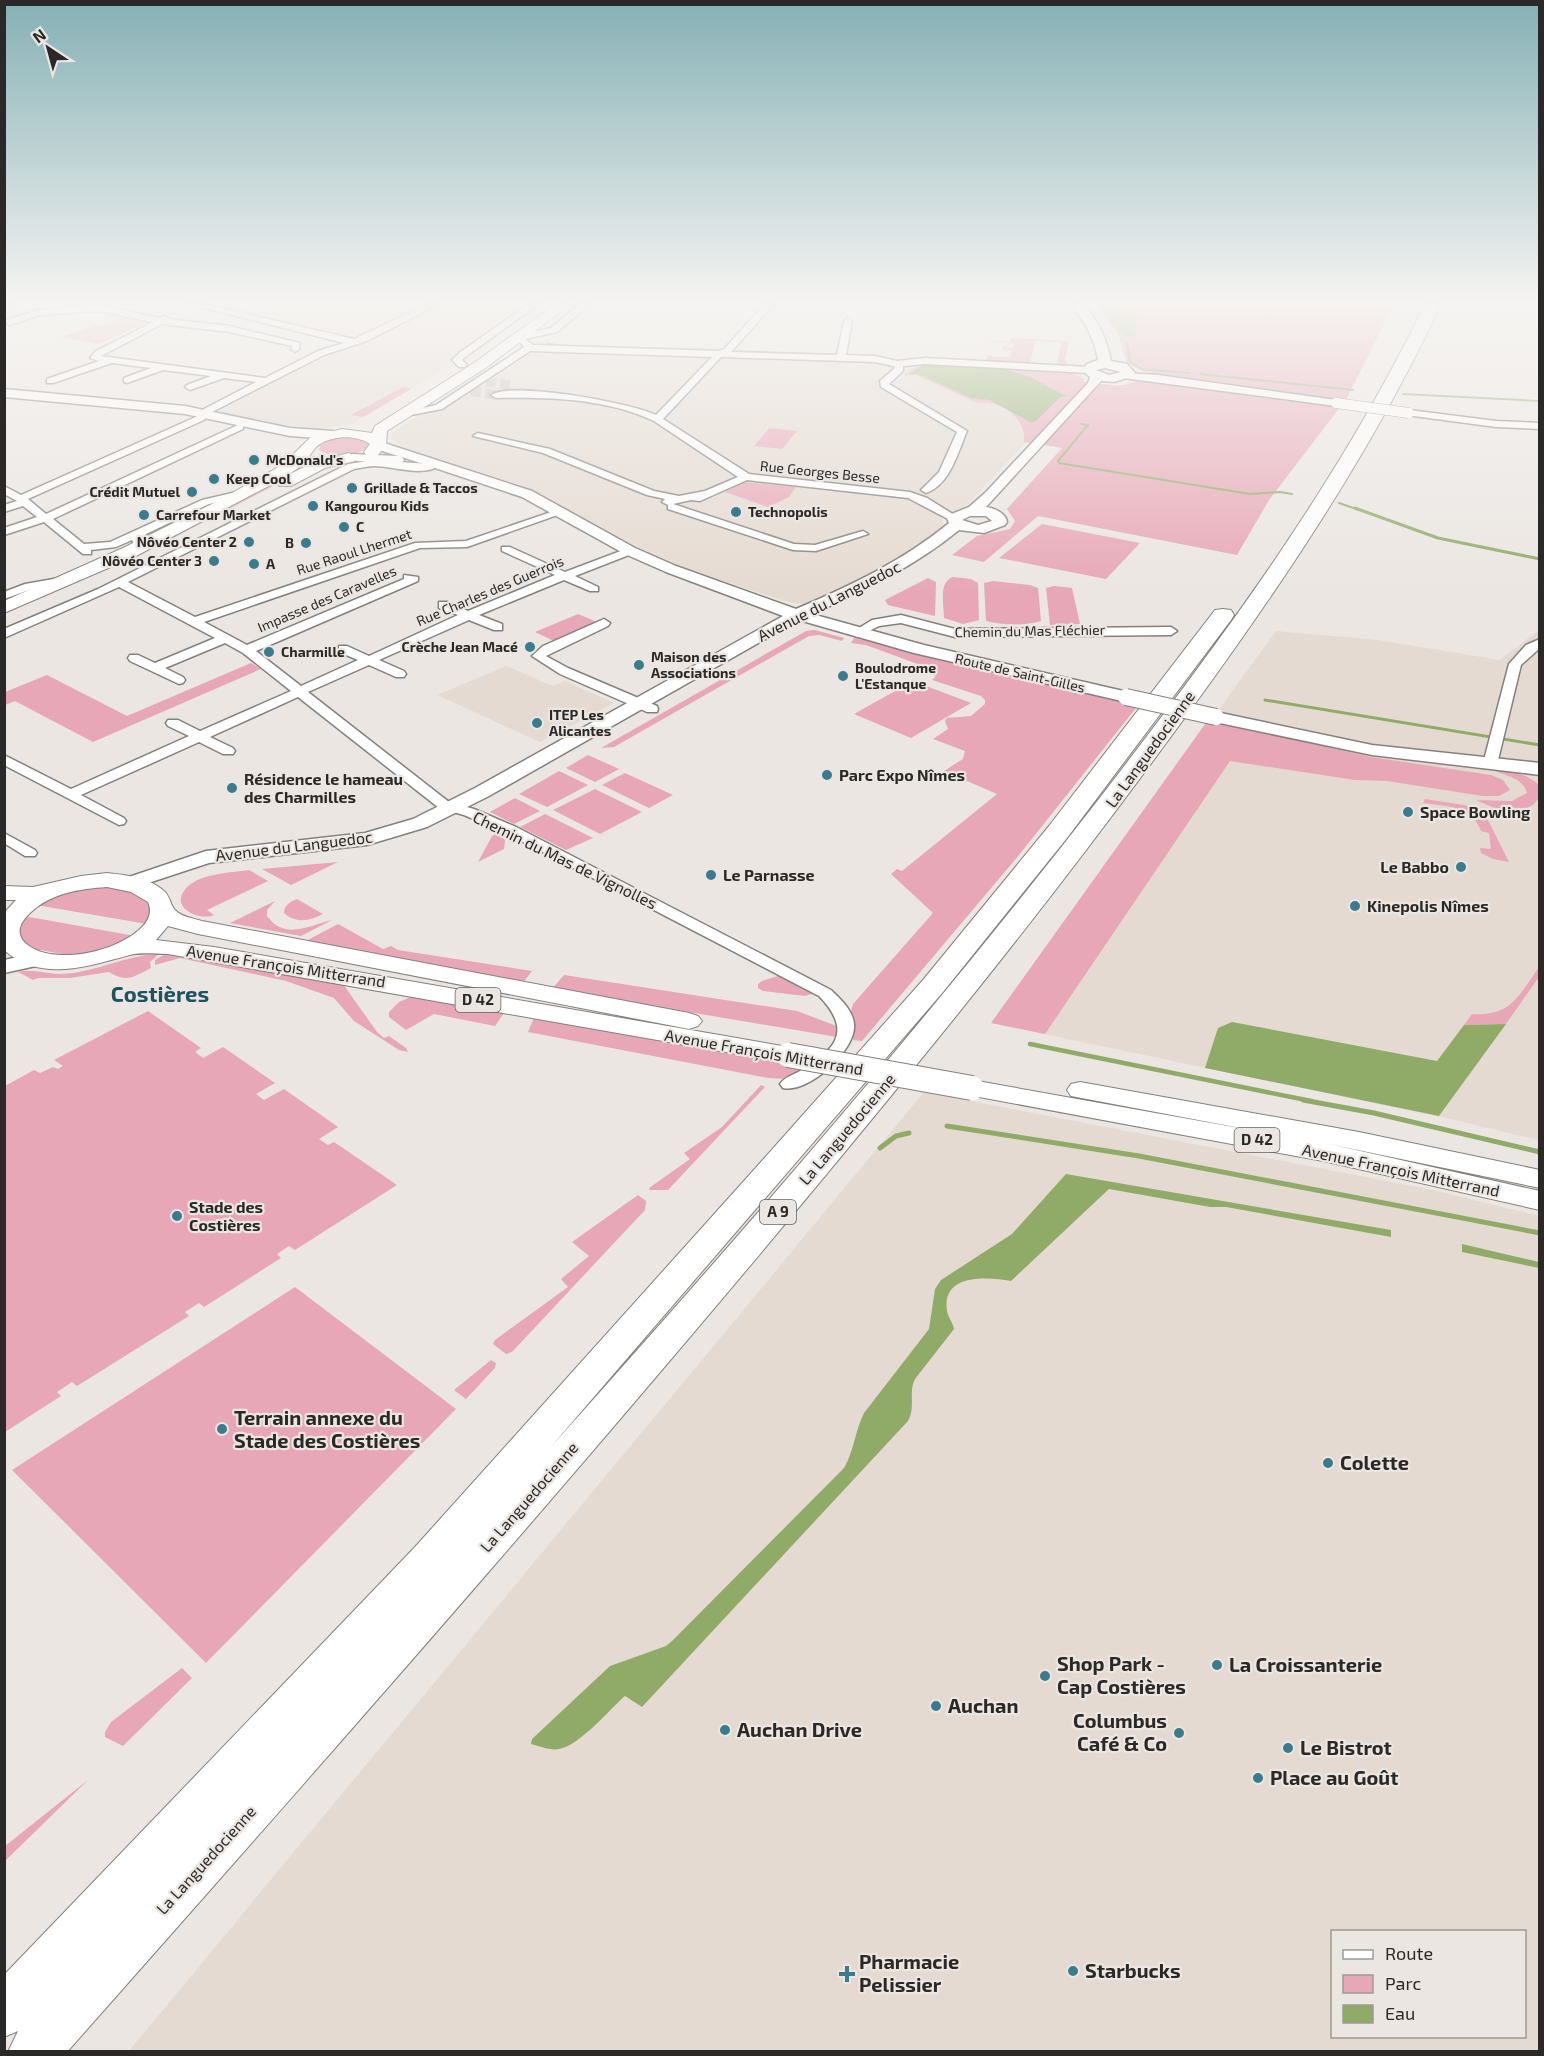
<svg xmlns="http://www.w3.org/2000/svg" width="1544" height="2056" viewBox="0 0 1544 2056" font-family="'Exo 2',sans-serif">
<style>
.built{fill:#e5dad1;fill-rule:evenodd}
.green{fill:#e7a7b6}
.water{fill:#90ab68}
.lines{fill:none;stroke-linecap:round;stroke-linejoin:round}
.stream-far3{stroke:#90ab68;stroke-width:2}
.stream-far2{stroke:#90ab68;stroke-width:3}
.stream-far1{stroke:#90ab68;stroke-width:4.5}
.stream{stroke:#90ab68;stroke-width:5}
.street-tunnel{stroke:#c4c0bd;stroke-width:10;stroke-dasharray:10 4.5;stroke-linecap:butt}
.street-casing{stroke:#84807c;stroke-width:3}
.secondary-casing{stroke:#84807c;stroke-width:3}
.primary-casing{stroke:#84807c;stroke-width:2}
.highway-casing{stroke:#84807c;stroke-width:2}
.street{fill:#fff;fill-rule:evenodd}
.secondary{fill:#fff;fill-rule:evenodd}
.primary{fill:#fff;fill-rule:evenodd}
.highway{fill:#fff;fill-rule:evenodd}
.street-bridge-casing{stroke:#84807c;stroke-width:11;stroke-linecap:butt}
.secondary-bridge-casing{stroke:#84807c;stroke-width:18;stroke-linecap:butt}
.primary-bridge-casing{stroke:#84807c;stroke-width:26;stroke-linecap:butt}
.street-bridge{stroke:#fff;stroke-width:10}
.secondary-bridge{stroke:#fff;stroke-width:16}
.primary-bridge{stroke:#fff;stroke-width:24}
.poi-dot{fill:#3a7c8e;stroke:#ebe6e2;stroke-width:2}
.labels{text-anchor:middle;stroke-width:4.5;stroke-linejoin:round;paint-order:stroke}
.far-poi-label{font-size:14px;font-weight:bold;fill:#2a2927;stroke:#ebe6e2;text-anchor:start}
.far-street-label{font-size:14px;fill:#2a2927;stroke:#ebe6e2}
.shield{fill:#ebe6e2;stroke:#64625f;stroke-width:1.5}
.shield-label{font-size:15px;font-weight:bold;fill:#2a2927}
.street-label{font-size:16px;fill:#2a2927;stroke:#ebe6e2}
.poi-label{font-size:16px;font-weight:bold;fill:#2a2927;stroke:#ebe6e2;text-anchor:start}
.near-poi-label{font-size:20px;font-weight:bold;fill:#2a2927;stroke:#ebe6e2;text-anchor:start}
.district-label{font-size:22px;font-weight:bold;fill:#1d5260;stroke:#ebe6e2}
</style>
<rect width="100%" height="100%" fill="#ebe6e2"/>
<path class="built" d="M261,304H533L433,376L385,404L354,423L319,430L278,426L218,412L314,362L361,343L246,312Z
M527,350L881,357L911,366L926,363L1068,371L1079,374L1085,377V380L969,503L942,518L944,526L930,538L859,581L805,604L791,603L674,565L590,523L548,497L517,484L400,446L392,439V434L400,427Z
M1539,630V1140L1450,1119L991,1023L1276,631L1378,640L1500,660Z
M506,666L553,686L565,681L614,703L540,742L437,695Z
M924,1092L1433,1190L1539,1216V2051L128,2052ZM1332,1932H1524V2036H1332Z"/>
<path class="green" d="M1095,304H1394L1347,398L1269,500L1237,555L1038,516L984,562L952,555L977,536L1010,529L1015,521L1007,509L1062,448L1024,442C1027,418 1000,399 977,403L916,375H904C915,364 927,364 942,364L1068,371L1084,379L1083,381C1106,385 1130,391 1147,373L1127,363L1118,334Z
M128,316L150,321L99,344L61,337Z
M1011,338L1069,341L1065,360L1069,364H1057L1061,342L1036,341L1030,363L987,361V355H992V357H1010L1012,351L1002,350L1003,346L1013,347L1014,344L982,340L1009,342Z
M403,387L411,389L363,417L351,415Z
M769,428L797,431L782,449L754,446Z
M344,438L362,439L368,443V447C355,457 332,459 319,450L320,445L331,439Z
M298,464L310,467L138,556L133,554Z
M745,482L796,487L789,497L768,507L725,492Z
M1042,524L1140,543L1106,579L999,558Z
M953,577L971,579L978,583L979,620L963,624L944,618C944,605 938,582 953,577Z
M928,578L936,582L935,616L888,605L885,600Z
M993,581L1030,585L1038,588L1041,621C1025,626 1002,625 986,621L984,583Z
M1054,586L1072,588L1080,624L1050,625L1046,588Z
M578,614L597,622L554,641L535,632Z
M815,630L844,638L842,641L819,635L809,636L614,747L601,748L806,631Z
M854,638L1140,703L1019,855L862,1041L853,1040C855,1027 848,1017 853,1004L933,913L891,874L897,869L902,871L997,794L944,771L963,759L965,751L933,739L948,729L945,721L947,718L971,716L985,704V700L981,696L932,680L936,676L918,670L923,666L866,645L851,643Z
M251,663L261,669L93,742L15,701L5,705V692L47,675L127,716Z
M913,681L971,703L911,738L854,714Z
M1208,720L1371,757L1491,775L1503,780L1510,790L1499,796H1483L1387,781L1355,780L1230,761L1045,1034L991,1023Z
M588,755L619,769L595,782L566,768Z
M559,771L588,785L547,807L519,794Z
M1496,771C1512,771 1527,774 1539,785V798L1533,805L1527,808L1499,810L1476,800L1512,801L1527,793C1523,778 1508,777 1496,771Z
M625,773L673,795L649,808L602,785Z
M595,789L642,812L600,834L553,810Z
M515,798L540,811L514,824L490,812Z
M1425,799L1476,807L1484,812L1509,862L1493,859L1481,853L1480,848L1491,849L1489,833L1481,831C1472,806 1446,806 1423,803Z
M545,814L593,838L566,850L520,827Z
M501,831L506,833L504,849L478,862L492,836Z
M338,862L291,885L262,869Z
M249,870L268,881L207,910L214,915C201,921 171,909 184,891C196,873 230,873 249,870Z
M120,886L147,899L152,909L147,924L36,905L81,887Z
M297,899L323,914C310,921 296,924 284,913C284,905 290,902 297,899Z
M275,901L267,910V916C285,941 310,925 332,920L301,936L230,923Z
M24,916L135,936L91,955L59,957L61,954L41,950L38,952L22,942L17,932Z
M338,924L383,949L391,946L398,950L532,971L522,984L304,942Z
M159,954L150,962L151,968C133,977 127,983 109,972L70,978H38L33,980L18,972C31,968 47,974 61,974C95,973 125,955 159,954Z
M165,954L343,984L377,1032L384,1038L389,1036L406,1048L408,1052L399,1050L354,1021L334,998L286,981L180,958L155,965V960Z
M1539,967V977L1506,1024L1464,1025L1472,1014C1511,1017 1519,995 1539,967Z
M564,975L797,1011L834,1025L838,1028L837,1037L552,989Z
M781,975L813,993L812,994L805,996L763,991L758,988V984L762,981Z
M415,995L506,1010L495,1026L434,1014L406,1030L389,1017V1012L399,1002Z
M148,1011L201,1048L195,1052L203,1058L223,1047L275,1083L256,1094L264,1100L284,1089L338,1127L319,1139L328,1145L334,1142L397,1185L295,1250L289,1246L277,1254L281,1258L204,1307L199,1303L185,1312L189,1316L77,1386L72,1382L57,1392L61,1396L5,1432V1086L34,1070L40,1073L53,1067L58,1069L63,1066L54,1060Z
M535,1015L806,1066L786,1079L768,1078L528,1032Z
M761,1085L765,1087L668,1190H650L649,1188L690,1159L684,1153L722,1127Z
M638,1195L646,1201L645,1210L512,1352L506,1354L493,1344L495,1340L568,1287L561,1279L589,1256L572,1242Z
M295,1287L456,1409L206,1663L12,1470Z
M491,1360L496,1363L495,1368L466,1399L454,1390Z
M182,1668L192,1678L123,1746L105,1737V1732L111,1722Z
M88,1780L5,1861V1846Z"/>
<path class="water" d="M1097,304H1138L1135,336C1118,342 1107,315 1097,304Z
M923,365L1002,368L1032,378L1066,396L1060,397L1035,422H1030L990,400L971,398L918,374H909Z
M1232,1022L1437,1061L1464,1025L1506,1024L1439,1116L1205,1068L1218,1028Z
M1066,1174L1391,1230V1237L1226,1207H1210L1109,1189L1011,1281C988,1277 941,1273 947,1311C948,1317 953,1323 954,1329L915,1379C908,1392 916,1407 908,1421L642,1707L625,1696C609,1710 579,1746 559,1749C551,1751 539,1746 531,1744L532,1739L610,1666L666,1646L672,1641L844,1468C854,1451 855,1431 864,1413L929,1329L935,1289L941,1280L1012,1234Z
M1462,1244L1539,1262V1268L1462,1252Z"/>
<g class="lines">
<path class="stream-far3" d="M547,343L560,346L719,350
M1127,344L1130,362L1142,369L1190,373
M740,351L837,355
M1200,374L1353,390
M1403,394L1540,401
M1081,424L1088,425L1058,461L1059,463L1250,494L1280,492L1292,494
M1339,503L1359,510"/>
<path class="stream-far2" d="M1355,508L1438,538L1540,559
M1265,700L1540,745"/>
<path class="stream-far1" d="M1030,1044L1311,1101"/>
<path class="stream" d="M1303,1100L1374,1113L1540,1152
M947,1126L1139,1156L1540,1233
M880,1148L896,1136L909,1133"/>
<path class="street-tunnel" d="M486,382L510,385
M471,391L496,395"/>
<g class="street-casing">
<path id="street" d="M4,304H17L4,309Z
M188,304H204L354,339L428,304H439L367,341L324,355L210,413L204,420L28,499L46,514L240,424L243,425V429L53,519L84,544L110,542L202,500L245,490L249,491V495L209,504L146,534L143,538L146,546L140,549L136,548L132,540L116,547L91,550V554H83L44,522L4,535V528L37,517L23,506L4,512V505L17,501L4,494V486L21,495L198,416L204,409L256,382L224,378L190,390L185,387L187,385L211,376L163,370L127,383L124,382V378L151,368L112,363L53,383H47V379L99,361L90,358L96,351L153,322L99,311L39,315L10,325L6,322L7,320L38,310L99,305L160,318L165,316L169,319L229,326L300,343L299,349L295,352L291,349L292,346L229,332L162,324L101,356L265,378L318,351L344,343Z
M529,304H539L465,357L462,360L467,365L465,367H459L452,360L459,353Z
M580,304H590L557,332L525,339L533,345L719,351L724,349L765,304H774L731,352L837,355L844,321L848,318L852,321L846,355L875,356L897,361L925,358L1089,367L1094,370L1089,373L925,364L903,366V371L889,384L967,431C958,452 950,485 926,493L921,490L939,472L957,432L881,387L880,381L895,368L894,366L875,362L721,357L663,419L749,474L910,492L927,498L959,518L958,520H950L908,498L747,480L700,501L691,500L673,504L794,544L815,545L863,531L868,534L816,551L793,550L668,509V505L662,502L665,499L647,495L543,453L473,436L478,433L550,449L654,491L679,496L705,491L738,477L654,421C605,398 548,397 496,398L491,395C511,381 632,403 656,415L712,357L530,351L442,409L406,416L401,413L436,405L524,347L519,341V335L551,328Z
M1126,373L1158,375L1336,400L1341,403L1336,406L1123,378V374Z
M1409,410L1496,421L1540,423V429L1496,427L1406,415V411Z
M375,460C386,462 434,463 438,466C423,477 392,466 374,466C368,466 361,468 354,469L128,582L195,617L415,543L466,541L557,510H565L566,512L467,547L420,548L204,622L247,645L404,579V575L418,577V581L256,651L301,686L358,660L339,652V646H347L369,656L458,615L439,608V602H447L468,611L555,575L502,551V547H510L565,572L626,549H634V553L575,576L598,587V591H590L564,580L479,615L502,624V630H494L469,620L379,660L404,671L406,674L404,677H396L369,665L308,692L449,802L474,809L516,827L831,990C840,999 853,1010 854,1024C857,1050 808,1094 783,1088L780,1084C785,1077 793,1075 800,1071C836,1050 853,1031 819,996L506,833L464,815L439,808L298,697L210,737L233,748L235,751L233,754H223L199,742L81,795L124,818L126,821L124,824L119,825L4,765V755L71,789L189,736L168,726L166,723L168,720H178L200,731L291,691L243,653L225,643L165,668L183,677L185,680L183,683L179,684L130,661L128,658L130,655H138L155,663L215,638L119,587L4,638V629L98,589L348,464Z
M65,577L69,578V582L32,589L4,599V592L25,584Z
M901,615L955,629L1171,627L1177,631L1171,635L955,637L901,623L879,626L857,637L851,633L872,620Z
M604,619L610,623L608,626L546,656L568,668L657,706L658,709L657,712H647L560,674L532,656L543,646Z
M1540,639V648L1521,665L1497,764L1490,768L1485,767L1483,764L1509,664L1526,645Z
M4,833L35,850L37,853L35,856H25L4,843Z"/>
</g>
<g class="secondary-casing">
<path id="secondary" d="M1070,304H1083C1098,321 1107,339 1111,361L1127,364L1135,373L1133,376L1114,382L1101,381L986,507C994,508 1006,513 1007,522L1005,525L984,533L959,530C915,566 864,591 812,614L924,645L1132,693L1135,697L1132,701L1126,702L914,653L799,620L489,796L427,827L367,845L209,863L130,889L123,887L120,883L123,879L206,851L365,833L413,819L475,788L783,616L666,572L625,554L522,497L402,457L404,460L402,463L397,464L357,461L350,457L352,454L398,456L373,448L371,445L378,441L532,491L635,548L676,566L796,609C850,586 903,561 949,523L947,518L949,515L969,507L985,493L1088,383L1090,377L1083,371L1087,364L1098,360C1094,337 1085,322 1070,304ZM1105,368L1121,372L1109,375L1096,370ZM970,516H986L992,521L978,525L962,520Z
M4,389L185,406L290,428L333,431L340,435L333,439L290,436L185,414L4,397Z
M1216,712L1372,745L1540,763V775L1372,755L1210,721L1207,717L1210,713Z
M37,953L45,954L48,959L45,964L4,973V960Z"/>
</g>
<g class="primary-casing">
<path id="primary" d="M556,304H571L484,369L387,431L386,445L378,455H366L364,452L370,444C357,435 334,435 320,444C313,448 310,457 305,462C299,468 292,472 286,476L314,462L349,453L357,458L355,461L325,468L291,486H279L277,483L278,481L136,556L4,613V601L123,548L216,502L282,465L311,437L342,429L372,433L375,426L474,363Z
M107,873C126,875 152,878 166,893C170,898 171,906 175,910C181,917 193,918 202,921L689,1013L698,1016L702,1021L698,1026L689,1029L198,934L168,926L156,940L214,947L788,1047L797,1049L801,1055L797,1061L788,1063L168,954C156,954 142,952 130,955C88,966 41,983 4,950V913L16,900H4V886L33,887L81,876ZM107,887L131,892L148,902C153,913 148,922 139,930C119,947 87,956 61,955C37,955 2,939 30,913C51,893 79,889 107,887Z
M972,1080L1267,1133L1071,1096L1067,1090L1071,1084L1080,1082L1359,1132L1540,1170V1188L1329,1144L1540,1191V1210L1323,1161L963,1094L959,1088L963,1082Z"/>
</g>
<g class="highway-casing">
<path id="highway" d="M1425,304H1441C1369,458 1275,595 1175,731C1082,858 986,981 886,1102C621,1425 344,1739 67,2052H8L18,2031L4,2037V1975L415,1547L752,1172L923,980L1049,826L1215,610L1223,609L1231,610L1234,615L1231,620L1067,838L943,992L549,1449C739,1237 927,1021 1102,795C1222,639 1339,482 1425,304Z"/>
</g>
<use href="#street" class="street"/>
<use href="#secondary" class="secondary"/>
<use href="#primary" class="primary"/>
<use href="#highway" class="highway"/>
<g class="street-bridge-casing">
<path id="street-bridge" d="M1336,403L1409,413"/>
</g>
<g class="secondary-bridge-casing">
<path id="secondary-bridge" d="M1126,697L1216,717"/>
</g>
<g class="primary-bridge-casing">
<path id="primary-bridge" d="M788,1055L972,1088"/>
</g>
<use href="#street-bridge" class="street-bridge"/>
<use href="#secondary-bridge" class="secondary-bridge"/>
<use href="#primary-bridge" class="primary-bridge"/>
</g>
<linearGradient id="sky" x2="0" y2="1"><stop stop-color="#85b0b5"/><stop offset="0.51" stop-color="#f6f4f2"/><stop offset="1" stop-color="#f6f4f2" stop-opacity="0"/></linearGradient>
<rect width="1544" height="592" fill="url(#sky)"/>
<g class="poi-dot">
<circle cx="254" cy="460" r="6"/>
<circle cx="214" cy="479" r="6"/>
<circle cx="352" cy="488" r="6"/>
<circle cx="192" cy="492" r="6"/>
<circle cx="313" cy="506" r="6"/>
<circle cx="736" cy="512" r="6"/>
<circle cx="144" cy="515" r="6"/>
<circle cx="344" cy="527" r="6"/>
<circle cx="249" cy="542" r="6"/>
<circle cx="306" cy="543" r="6"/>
<circle cx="214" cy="561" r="6"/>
<circle cx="254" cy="564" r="6"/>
<circle cx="530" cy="647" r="6"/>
<circle cx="269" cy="652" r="6"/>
<circle cx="639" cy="665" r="6"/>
<circle cx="843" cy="676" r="6"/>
<circle cx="537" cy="723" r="6"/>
<circle cx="827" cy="775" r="6"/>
<circle cx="232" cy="788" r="6"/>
<circle cx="1408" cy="812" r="6"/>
<circle cx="1461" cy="867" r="6"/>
<circle cx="711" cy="875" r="6"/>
<circle cx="1355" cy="906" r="6"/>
<circle cx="177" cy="1216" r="6"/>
<circle cx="222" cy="1429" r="6"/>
<circle cx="1328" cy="1463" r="6"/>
<circle cx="1217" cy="1665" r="6"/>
<circle cx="1045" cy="1676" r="6"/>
<circle cx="936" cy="1706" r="6"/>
<circle cx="725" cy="1730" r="6"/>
<circle cx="1179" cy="1733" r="6"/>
<circle cx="1288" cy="1748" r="6"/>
<circle cx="1258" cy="1778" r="6"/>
<circle cx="1073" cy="1971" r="6"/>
<path d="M844 1965h6v6h6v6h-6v6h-6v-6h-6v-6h6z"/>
</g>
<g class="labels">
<g class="far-poi-label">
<text x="266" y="465">McDonald's</text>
<text x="226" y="484">Keep Cool</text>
<text x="364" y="493">Grillade &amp; Taccos</text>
<text x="180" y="497" text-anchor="end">Crédit Mutuel</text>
<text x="325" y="511">Kangourou Kids</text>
<text x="748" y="517">Technopolis</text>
<text x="156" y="520">Carrefour Market</text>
<text x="356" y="532">C</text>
<text x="237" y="547" text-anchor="end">Nôvéo Center 2</text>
<text x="294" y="548" text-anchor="end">B</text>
<text x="202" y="566" text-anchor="end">Nôvéo Center 3</text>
<text x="266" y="569">A</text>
<text x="518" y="652" text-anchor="end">Crèche Jean Macé</text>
<text x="281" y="657">Charmille</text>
<text x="651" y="662">Maison des<tspan x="651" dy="16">Associations</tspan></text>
<text x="855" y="673">Boulodrome<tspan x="855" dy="16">L'Estanque</tspan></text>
<text x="549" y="720">ITEP Les<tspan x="549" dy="16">Alicantes</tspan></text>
</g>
<g class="far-street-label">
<text transform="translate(820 472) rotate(6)" y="5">Rue Georges Besse</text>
<text transform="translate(354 552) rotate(-18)" y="5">Rue Raoul Lhermet</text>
<text transform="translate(490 591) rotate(-23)" y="5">Rue Charles des Guerrois</text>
<text transform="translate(327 599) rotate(-23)" y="5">Impasse des Caravelles</text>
<text transform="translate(1030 631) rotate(-1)" y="5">Chemin du Mas Fléchier</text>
<text transform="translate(1020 673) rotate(13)" y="5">Route de Saint-Gilles</text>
</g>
<g class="shield">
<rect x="455.5" y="988" width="45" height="24" rx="4.5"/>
<rect x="1234.5" y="1128" width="45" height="24" rx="4.5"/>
<rect x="760" y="1200" width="36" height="24" rx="4.5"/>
</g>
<g class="shield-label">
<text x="478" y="1005">D 42</text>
<text x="1257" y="1145">D 42</text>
<text x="778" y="1217">A 9</text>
</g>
<g class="street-label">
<text transform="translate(829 601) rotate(-27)" y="6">Avenue du Languedoc</text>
<text transform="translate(1150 749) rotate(-54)" y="6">La Languedocienne</text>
<text transform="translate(294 846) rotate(-7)" y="6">Avenue du Languedoc</text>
<text transform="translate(565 860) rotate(26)" y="6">Chemin du Mas de Vignolles</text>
<text transform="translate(286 966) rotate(9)" y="6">Avenue François Mitterrand</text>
<text transform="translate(764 1052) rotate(10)" y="6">Avenue François Mitterrand</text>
<text transform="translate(847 1129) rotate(-50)" y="6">La Languedocienne</text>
<text transform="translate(1401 1170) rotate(12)" y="6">Avenue François Mitterrand</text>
<text transform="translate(529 1497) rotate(-49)" y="6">La Languedocienne</text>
<text transform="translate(206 1860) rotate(-48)" y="6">La Languedocienne</text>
</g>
<g class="poi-label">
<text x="839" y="781">Parc Expo Nîmes</text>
<text x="244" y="785">Résidence le hameau<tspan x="244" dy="18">des Charmilles</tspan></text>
<text x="1420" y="818">Space Bowling</text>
<text x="1449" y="873" text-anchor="end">Le Babbo</text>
<text x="723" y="881">Le Parnasse</text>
<text x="1367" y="912">Kinepolis Nîmes</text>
<text x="189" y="1213">Stade des<tspan x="189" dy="18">Costières</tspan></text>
</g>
<g class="near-poi-label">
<text x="234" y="1425">Terrain annexe du<tspan x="234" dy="23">Stade des Costières</tspan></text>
<text x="1340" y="1470">Colette</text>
<text x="1057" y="1671">Shop Park -<tspan x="1057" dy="23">Cap Costières</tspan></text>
<text x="1229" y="1672">La Croissanterie</text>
<text x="948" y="1713">Auchan</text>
<text x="1167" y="1728" text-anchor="end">Columbus<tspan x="1167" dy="23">Café &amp; Co</tspan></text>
<text x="737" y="1737">Auchan Drive</text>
<text x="1300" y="1755">Le Bistrot</text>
<text x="1270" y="1785">Place au Goût</text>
<text x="859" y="1969">Pharmacie<tspan x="859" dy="23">Pelissier</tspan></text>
<text x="1085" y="1978">Starbucks</text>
</g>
<g class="district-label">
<text x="160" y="1002">Costières</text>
</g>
</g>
<rect width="1544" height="2056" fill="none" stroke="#2a2927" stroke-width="12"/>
<rect x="1331" y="1930" width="195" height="108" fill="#ebe6e2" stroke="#9e9a97" stroke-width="1.5"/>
<rect x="1343" y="1950" width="30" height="9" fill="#ffffff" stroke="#9e9a97" stroke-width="1.5"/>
<text x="1385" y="1960" font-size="18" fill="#2a2927">Route</text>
<rect x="1343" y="1975" width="30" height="18" fill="#e7a7b6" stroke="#9e9a97" stroke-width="1.5"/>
<text x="1385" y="1990" font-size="18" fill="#2a2927">Parc</text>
<rect x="1343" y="2005" width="30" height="18" fill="#90ab68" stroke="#9e9a97" stroke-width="1.5"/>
<text x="1385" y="2020" font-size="18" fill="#2a2927">Eau</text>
<g transform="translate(48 48) rotate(324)" stroke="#ebe6e2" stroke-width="4.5" paint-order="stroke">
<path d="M0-4.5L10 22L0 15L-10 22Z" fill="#2a2927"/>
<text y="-9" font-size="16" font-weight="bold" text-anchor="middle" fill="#2a2927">N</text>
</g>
</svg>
